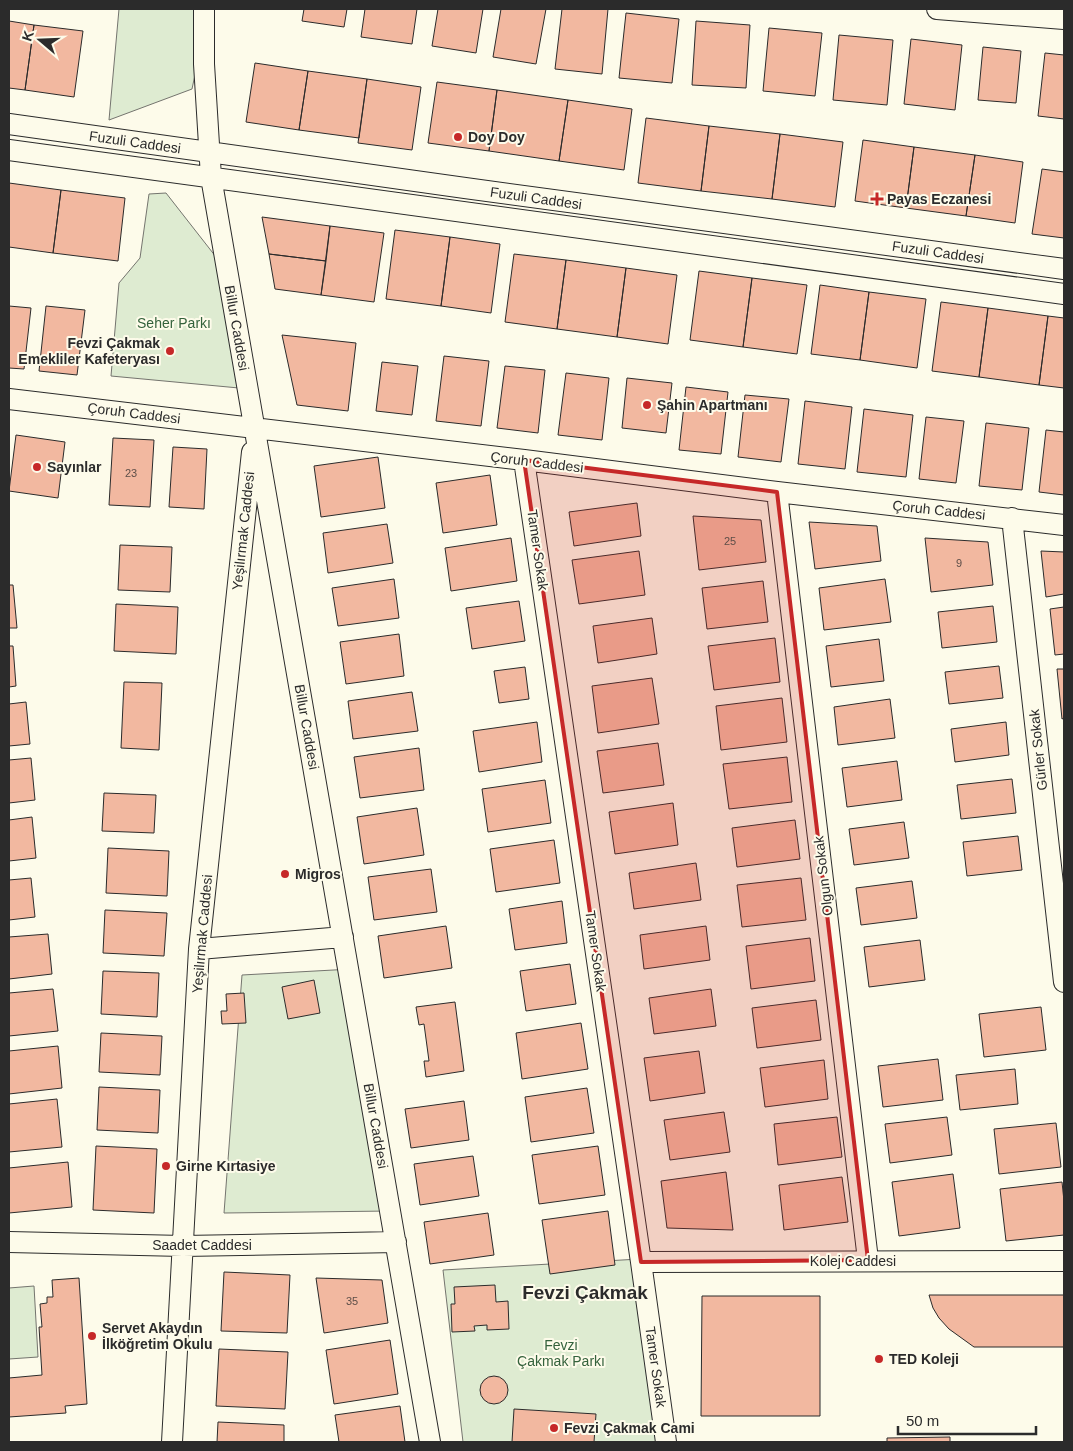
<svg xmlns="http://www.w3.org/2000/svg" width="1073" height="1451" viewBox="0 0 1073 1451" font-family="Helvetica,sans-serif">
<style>
.green{fill:#deebd1;stroke:#74746e}
.building{fill:#f2b8a0;stroke:#2b2b2b}
.lines{fill:none;stroke-linecap:round;stroke-linejoin:round}
.minor-casing{stroke:#2b2b2b;stroke-width:22}
.minor{stroke:#fdfbea;stroke-width:20}
.marked{fill:#c62828;fill-opacity:0.2;stroke:#c62828;stroke-width:4;stroke-linejoin:round}
.poi-dot{fill:#c62828;stroke:#fdfbea;stroke-width:2}
.labels{text-anchor:middle;stroke-width:4;stroke-linejoin:round;paint-order:stroke}
.number-label{font-size:11px;fill:#5d4e48}
.poi-label{font-size:14px;font-weight:bold;fill:#2b2b2b;stroke:#fdfbea;text-anchor:start}
.street-label{font-size:14px;fill:#2b2b2b;stroke:#fdfbea}
.park-label{font-size:14px;fill:#34623c;stroke:#fdfbea}
.district-label{font-size:19px;font-weight:bold;fill:#2b2b2b;stroke:#fdfbea}
</style>
<rect width="100%" height="100%" fill="#fdfbea"/>
<path class="green" d="M119,9H203L200,51L192,89L109,120Z
M166,193L227,271L239,388L111,376L119,283L140,258L149,194Z
M352,969L390,1211L224,1213L242,975Z
M640,1259L664,1442H463L443,1270Z
M34,1286L38,1357L9,1359V1288Z"/>
<path class="building" d="M304,9H347L344,27L302,21Z
M365,9H417L412,44L361,37Z
M438,9H483L476,53L432,46Z
M501,9H546L536,64L493,57Z
M562,9H608L602,74L555,69Z
M626,13L679,19L672,83L619,78Z
M9,21L34,25L25,90L9,88Z
M696,21L750,25L746,88L692,85Z
M34,25L83,31L74,97L25,90Z
M769,28L822,33L815,96L763,91Z
M839,35L893,40L887,105L833,100Z
M911,39L962,45L955,110L904,104Z
M983,47L1021,51L1016,103L978,100Z
M1045,53L1064,55V119L1038,116Z
M255,63L308,71L299,130L246,122Z
M308,71L367,79L359,138L299,130Z
M367,79L421,87L412,150L358,143Z
M437,82L497,90L489,151L428,143Z
M497,90L568,100L559,161L489,151Z
M568,100L632,109L624,170L559,161Z
M646,118L709,126L701,191L638,183Z
M709,126L780,134L772,199L701,191Z
M780,134L843,142L835,207L772,199Z
M863,140L914,147L906,208L855,201Z
M914,147L975,155L966,216L906,208Z
M975,155L1023,162L1015,223L966,216Z
M1042,169L1064,172V238L1032,234Z
M9,183L61,190L53,253L9,247Z
M61,190L125,198L118,261L53,253Z
M262,217L330,226L326,261L269,254Z
M330,226L384,233L374,302L321,295Z
M395,230L450,237L441,306L386,299Z
M450,237L500,244L491,313L441,306Z
M269,254L326,261L321,295L275,289Z
M514,254L566,260L557,329L505,322Z
M566,260L626,268L617,337L557,329Z
M626,268L677,275L668,344L617,337Z
M699,271L752,278L743,347L690,340Z
M752,278L807,285L797,354L743,347Z
M820,285L869,292L860,360L811,354Z
M869,292L926,299L917,368L860,360Z
M941,302L988,308L979,377L932,371Z
M9,306L31,308L24,369L9,368Z
M46,306L85,310L77,375L39,371Z
M988,308L1048,316L1039,385L979,377Z
M1048,316L1064,318V388L1039,385Z
M282,335L356,343L348,411L297,405Z
M444,356L489,361L481,426L436,421Z
M382,362L418,366L412,415L376,411Z
M505,366L545,370L538,433L497,428Z
M566,373L609,378L602,440L558,435Z
M627,378L672,383L666,433L622,428Z
M686,387L728,392L721,454L679,450Z
M745,395L789,399L781,462L738,457Z
M805,401L852,407L845,469L798,464Z
M864,409L913,415L906,477L857,472Z
M926,417L964,421L956,483L919,479Z
M986,423L1029,428L1022,490L979,486Z
M1046,430L1064,432V495L1039,492Z
M16,435L65,442L58,498L9,491Z
M113,438L154,440L150,507L109,505Z
M173,447L207,449L204,509L169,507Z
M378,457L385,508L321,517L314,466Z
M490,475L497,525L443,533L436,483Z
M637,503L641,536L574,546L569,512Z
M693,516L761,520L766,562L699,570Z
M809,522L877,526L881,561L815,569Z
M387,524L393,563L328,573L323,533Z
M511,538L517,581L451,591L445,548Z
M925,538L988,542L993,585L931,592Z
M120,545L172,547L170,592L118,590Z
M639,551L645,595L579,604L572,560Z
M1041,551L1064,552V594L1046,597Z
M394,579L399,618L338,626L332,588Z
M885,579L891,622L824,630L819,588Z
M763,581L768,622L707,629L702,588Z
M9,585H13L17,628H9Z
M519,601L525,641L472,649L466,608Z
M116,604L178,607L176,654L114,651Z
M993,606L997,642L942,648L938,612Z
M1064,607V654L1055,655L1050,609Z
M652,618L657,654L598,663L593,626Z
M399,634L404,676L346,684L340,642Z
M775,638L780,682L714,690L708,646Z
M879,639L884,681L831,687L826,646Z
M9,646H13L16,686L9,687Z
M999,666L1003,698L949,704L945,672Z
M525,667L529,699L499,703L494,671Z
M1057,669H1064V718L1062,719Z
M652,678L659,724L598,733L592,686Z
M124,682L162,683L159,750L121,748Z
M412,692L418,731L353,739L348,701Z
M782,698L787,742L721,750L716,706Z
M890,699L895,738L838,745L834,707Z
M26,702L30,744L9,746V704Z
M537,722L542,762L479,772L473,731Z
M1006,722L1009,755L955,762L951,729Z
M658,743L664,785L603,793L597,751Z
M419,748L424,790L360,798L354,757Z
M787,757L792,802L729,809L723,764Z
M31,758L35,800L9,803V760Z
M897,761L902,800L847,807L842,768Z
M1012,779L1016,813L961,819L957,785Z
M545,780L551,823L488,832L482,789Z
M104,793L156,795L154,833L102,831Z
M673,803L678,845L615,854L609,812Z
M417,808L424,855L364,864L357,817Z
M32,817L36,858L9,861V820Z
M795,820L800,859L737,867L732,828Z
M904,822L909,858L854,865L849,829Z
M1018,836L1022,870L967,876L963,842Z
M554,840L560,883L496,892L490,849Z
M108,848L169,851L167,896L106,893Z
M696,863L701,900L634,909L629,873Z
M431,869L437,912L374,920L368,877Z
M31,878L35,917L9,920V880Z
M801,878L806,920L742,927L737,885Z
M912,881L917,918L861,925L856,888Z
M562,901L567,943L515,950L509,909Z
M105,910L167,913L164,956L103,953Z
M446,926L452,968L384,978L378,936Z
M706,926L710,960L644,969L640,935Z
M48,934L52,974L9,979V937Z
M810,938L815,981L751,989L746,946Z
M920,940L925,980L869,987L864,947Z
M570,964L576,1004L526,1011L520,971Z
M103,971L159,973L157,1017L101,1014Z
M314,980L320,1013L288,1019L282,987Z
M53,989L58,1031L9,1036V993Z
M711,989L716,1026L654,1034L649,998Z
M244,993L246,1023L222,1024L221,1011H227L226,994Z
M816,1000L821,1040L757,1048L752,1008Z
M455,1002L464,1071L426,1077L424,1061H429L424,1024L419,1025L416,1007Z
M1041,1007L1046,1050L984,1057L979,1014Z
M581,1023L588,1069L522,1079L516,1033Z
M101,1033L162,1036L160,1075L99,1072Z
M58,1046L62,1088L9,1094V1051Z
M699,1051L705,1093L650,1101L644,1058Z
M938,1059L943,1100L883,1107L878,1066Z
M824,1060L828,1099L765,1107L760,1068Z
M1015,1069L1018,1104L960,1110L956,1075Z
M99,1087L160,1090L158,1133L97,1130Z
M587,1088L594,1133L531,1142L525,1097Z
M57,1099L62,1147L9,1152V1104Z
M464,1101L469,1140L411,1148L405,1109Z
M724,1112L730,1152L670,1160L664,1120Z
M837,1117L842,1157L778,1165L774,1124Z
M947,1117L952,1155L890,1163L885,1124Z
M1056,1123L1061,1167L999,1174L994,1129Z
M96,1146L157,1149L154,1213L93,1210Z
M598,1146L605,1195L539,1204L532,1155Z
M473,1156L479,1196L420,1205L414,1164Z
M68,1162L72,1207L9,1213V1168Z
M726,1172L733,1230L667,1228L661,1181Z
M953,1174L960,1228L899,1236L892,1182Z
M842,1177L848,1222L784,1230L779,1185Z
M1062,1182L1064,1201V1235L1006,1241L1000,1189Z
M608,1211L615,1265L550,1274L542,1220Z
M488,1213L494,1255L430,1264L424,1222Z
M224,1272L290,1275L287,1333L221,1331Z
M79,1278L87,1404L65,1406L66,1413L9,1417V1378L42,1375L39,1327H42L40,1304L47,1303V1297H53L52,1280Z
M316,1278L382,1280L388,1323L324,1333Z
M495,1285L496,1302L508,1301L509,1329L487,1330V1325L474,1326L475,1331L452,1332L451,1304H455L454,1287Z
M929,1295H1064V1347H974L949,1329L939,1318L933,1308Z
M702,1296H820V1416H701Z
M390,1340L398,1394L334,1404L326,1350Z
M219,1349L288,1352L285,1409L216,1406Z
M480 1390a14 14 0 1 1 28 0a14 14 0 1 1-28 0Z
M400,1406L405,1442H339L335,1415Z
M514,1409L596,1414L594,1442H512Z
M218,1422L284,1425V1442H217Z
M950,1437V1442H887V1438Z"/>
<g class="lines">
<g class="minor-casing">
<path id="minor" d="M204,9V64L211,177L430,1442
M937,9L1064,19
M9,124L465,188L1064,269
M9,150L1064,294
M9,399L524,460L777,492L1064,525
M524,460L641,1262L666,1442
M777,492L868,1260
M1012,518L1064,982
M199,949L343,937
M9,1242L183,1246L396,1242
M641,1262L1064,1261
M172,1442L199,949L252,452"/>
</g>
<use href="#minor" class="minor"/>
</g>
<path class="marked" d="M524,460L777,492L868,1260L641,1262Z"/>
<g class="poi-dot">
<circle cx="458" cy="137" r="5"/>
<path d="M874.5 191.5h5v5h5v5h-5v5h-5v-5h-5v-5h5z"/>
<circle cx="170" cy="351" r="5"/>
<circle cx="647" cy="405" r="5"/>
<circle cx="37" cy="467" r="5"/>
<circle cx="285" cy="874" r="5"/>
<circle cx="166" cy="1166" r="5"/>
<circle cx="92" cy="1336" r="5"/>
<circle cx="879" cy="1359" r="5"/>
<circle cx="554" cy="1428" r="5"/>
</g>
<g class="labels">
<g class="number-label">
<text x="131" y="477">23</text>
<text x="730" y="545">25</text>
<text x="959" y="567">9</text>
<text x="352" y="1305">35</text>
</g>
<g class="poi-label">
<text x="468" y="142">Doy Doy</text>
<text x="887" y="204">Payas Eczanesi</text>
<text x="160" y="348" text-anchor="end">Fevzi Çakmak<tspan x="160" dy="16">Emekliler Kafeteryası</tspan></text>
<text x="657" y="410">Şahin Apartmanı</text>
<text x="47" y="472">Sayınlar</text>
<text x="295" y="879">Migros</text>
<text x="176" y="1171">Girne Kırtasiye</text>
<text x="102" y="1333">Servet Akaydın<tspan x="102" dy="16">İlköğretim Okulu</tspan></text>
<text x="889" y="1364">TED Koleji</text>
<text x="564" y="1433">Fevzi Çakmak Cami</text>
</g>
<g class="street-label">
<text transform="translate(135 142) rotate(8)" y="5">Fuzuli Caddesi</text>
<text transform="translate(536 198) rotate(8)" y="5">Fuzuli Caddesi</text>
<text transform="translate(938 252) rotate(8)" y="5">Fuzuli Caddesi</text>
<text transform="translate(237 328) rotate(80)" y="5">Billur Caddesi</text>
<text transform="translate(134 413) rotate(7)" y="5">Çoruh Caddesi</text>
<text transform="translate(537 462) rotate(7)" y="5">Çoruh Caddesi</text>
<text transform="translate(939 510) rotate(6)" y="5">Çoruh Caddesi</text>
<text transform="translate(243 531) rotate(-84)" y="5">Yeşilırmak Caddesi</text>
<text transform="translate(538 550) rotate(82)" y="5">Tamer Sokak</text>
<text transform="translate(307 727) rotate(80)" y="5">Billur Caddesi</text>
<text transform="translate(1038 750) rotate(-96)" y="5">Gürler Sokak</text>
<text transform="translate(823 876) rotate(-97)" y="5">Olgun Sokak</text>
<text transform="translate(202 934) rotate(-85)" y="5">Yeşilırmak Caddesi</text>
<text transform="translate(596 951) rotate(82)" y="5">Tamer Sokak</text>
<text transform="translate(376 1126) rotate(80)" y="5">Billur Caddesi</text>
<text x="202" y="1250">Saadet Caddesi</text>
<text x="853" y="1266">Kolej Caddesi</text>
<text transform="translate(656 1367) rotate(82)" y="5">Tamer Sokak</text>
</g>
<g class="park-label">
<text x="174" y="328">Seher Parkı</text>
<text x="561" y="1350">Fevzi<tspan x="561" dy="16">Çakmak Parkı</tspan></text>
</g>
<g class="district-label">
<text x="585" y="1299">Fevzi Çakmak</text>
</g>
</g>
<rect width="1073" height="1451" fill="none" stroke="#2b2b2b" stroke-width="20"/>
<g transform="translate(40 40) rotate(289)" stroke="#fdfbea" stroke-width="4" paint-order="stroke">
<path d="M0-4L9 19L0 12L-9 19Z" fill="#2b2b2b"/>
<text y="-8" font-size="14" font-weight="bold" text-anchor="middle" fill="#2b2b2b">K</text>
</g>
<path d="M898 1426v8h138v-8" fill="none" stroke="#2b2b2b" stroke-width="2.5"/>
<text x="906" y="1426" font-size="15" fill="#2b2b2b" stroke="#fdfbea" stroke-width="4" paint-order="stroke">50 m</text>
</svg>
